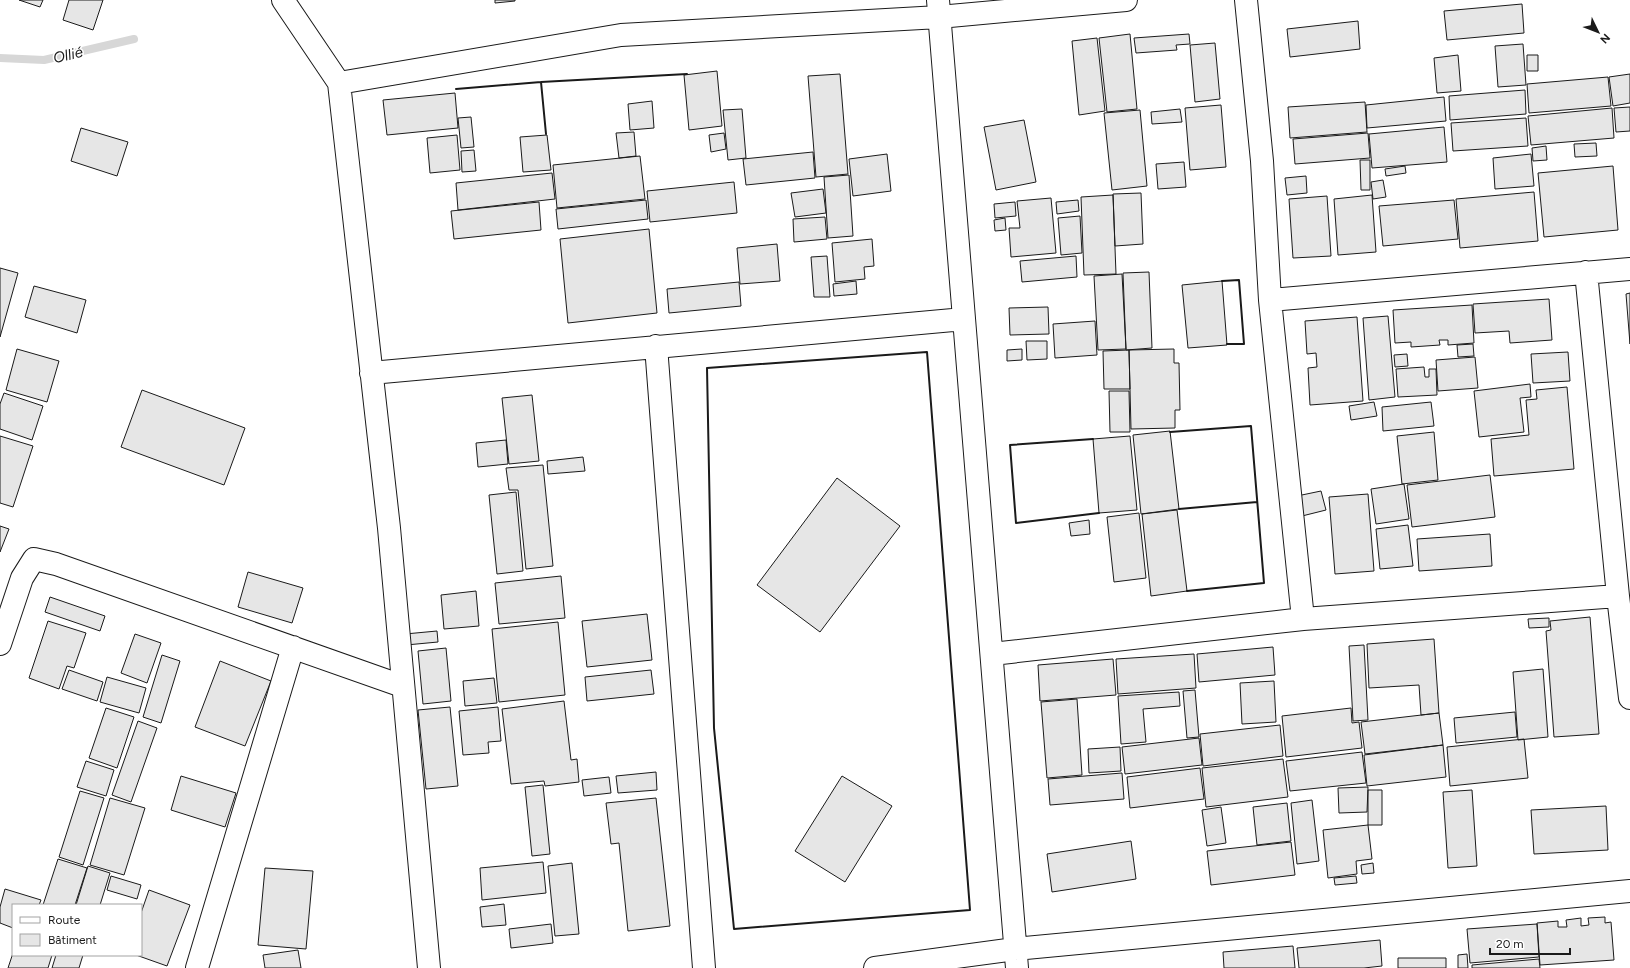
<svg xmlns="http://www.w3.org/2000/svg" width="1630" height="968" viewBox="0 0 1630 968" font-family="Figtree,sans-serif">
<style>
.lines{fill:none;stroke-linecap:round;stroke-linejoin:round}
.stream{stroke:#d7d7d7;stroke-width:8}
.building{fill:#e6e6e6;stroke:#1a1a1a}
.street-casing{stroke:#1a1a1a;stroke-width:24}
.street{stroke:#fff;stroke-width:22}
.wall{stroke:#1a1a1a;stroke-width:2}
.labels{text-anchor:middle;stroke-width:3;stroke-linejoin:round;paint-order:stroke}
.water-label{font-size:15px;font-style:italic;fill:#1a1a1a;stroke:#fff}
</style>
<rect width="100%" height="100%" fill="#fff"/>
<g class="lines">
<path class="stream" d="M0,58L44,60L134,39"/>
</g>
<path class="building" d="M19,0H43L40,7Z
M69,0H103L93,30L63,20Z
M495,0H515V1L495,3Z
M1522,4L1524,33L1447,40L1444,11Z
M1358,21L1360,49L1290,57L1287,29Z
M1130,34L1137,109L1107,112L1099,38Z
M1189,34L1190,44L1176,45L1177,50L1136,53L1134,38Z
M1097,38L1105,111L1079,115L1072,41Z
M1215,43L1220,99L1195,102L1190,45Z
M1523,44L1526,85L1498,87L1495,46Z
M1458,55L1461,91L1437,93L1434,58Z
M1527,55H1538V71H1527Z
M717,71L722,126L689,130L684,75Z
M840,74L848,174L816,177L808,76Z
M1630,74V103L1613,106L1609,77Z
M1608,77L1611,106L1529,113L1527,84Z
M1525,90L1526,114L1450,120L1449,96Z
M455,93L458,128L387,135L383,100Z
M1444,97L1446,121L1367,128L1366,105Z
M652,101L654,128L630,130L628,104Z
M1365,102L1367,132L1290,138L1288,107Z
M1221,105L1226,167L1190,170L1185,108Z
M1630,107V131L1616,132L1614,108Z
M1612,108L1614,138L1531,145L1528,116Z
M742,109L746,158L728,160L723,110Z
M1180,109L1182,122L1152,124L1151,112Z
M1140,110L1147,186L1112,190L1104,113Z
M471,117L474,147L461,148L458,118Z
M1526,118L1528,146L1453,151L1451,123Z
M1024,120L1036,182L996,190L984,127Z
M1444,127L1447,162L1372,168L1369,134Z
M81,128L128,142L117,176L71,161Z
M634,132L636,156L619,158L616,133Z
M724,133L726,149L711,152L709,135Z
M1368,133L1370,158L1295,164L1293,139Z
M457,135L460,170L430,173L427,138Z
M547,135L551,170L523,172L520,137Z
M1596,143L1597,156L1575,157L1574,144Z
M1546,146L1547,160L1533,161L1532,148Z
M474,150L476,171L462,172L461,151Z
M813,152L815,178L746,185L743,159Z
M887,154L891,191L853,196L849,159Z
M1531,154L1534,186L1495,189L1493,158Z
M640,156L645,199L557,208L553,165Z
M1360,160H1370V190H1361Z
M1184,162L1186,187L1158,189L1156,164Z
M1405,166L1406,173L1386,176L1385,169Z
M1613,166L1618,230L1544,237L1538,173Z
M552,173L555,199L458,210L456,183Z
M849,175L853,236L828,238L824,177Z
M1306,176L1307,193L1287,195L1285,178Z
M1383,180L1386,197L1373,199L1371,182Z
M734,182L737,213L650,222L647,191Z
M823,189L826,213L795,217L791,193Z
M1534,192L1538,241L1460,248L1456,199Z
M1141,193L1143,244L1115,246L1113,194Z
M1113,195L1116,274L1084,275L1081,197Z
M1372,195L1376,252L1338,255L1334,199Z
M1327,196L1331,256L1293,258L1289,199Z
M1051,198L1056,253L1011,257L1009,228H1020L1017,201Z
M646,200L648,219L558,229L556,209Z
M1078,200L1079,211L1057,214L1056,202Z
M1454,200L1458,239L1383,246L1379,206Z
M539,202L541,230L454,239L451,211Z
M1015,202L1016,216L995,218L994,204Z
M1080,216L1082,253L1061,255L1058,218Z
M825,217L827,239L794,242L793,219Z
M1005,218L1006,230L995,231L994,220Z
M649,229L657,313L568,323L560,239Z
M872,239L874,266L864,267L865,279L835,282L832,243Z
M777,244L780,281L740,284L737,248Z
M827,256L830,297H814L811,257Z
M1076,256L1077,277L1022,282L1020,261Z
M0,268L18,273L0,337Z
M1149,272L1152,348L1126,350L1123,273Z
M1122,274L1126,349L1098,350L1094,276Z
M856,281L857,294L834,296L833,284Z
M1222,281L1227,345L1188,348L1182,285Z
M739,282L741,306L669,313L667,289Z
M34,286L86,300L77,333L25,317Z
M1630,293V344L1626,294Z
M1549,299L1552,340L1510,343L1509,331L1475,333L1473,304Z
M1472,305L1474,343L1448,345V340H1439L1440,345L1411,347V342L1395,343L1393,310Z
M1048,307L1049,334L1010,335L1009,308Z
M1388,316L1395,397L1369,400L1363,318Z
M1357,317L1363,401L1310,405L1308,368L1317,367L1316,353L1307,354L1305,321Z
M1095,321L1097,355L1055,358L1053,324Z
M1026,341H1047V359L1027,360Z
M1473,344L1474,356L1458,357L1457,345Z
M17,349L59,361L47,402L6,390Z
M1022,349V360L1007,361V350Z
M1174,349V363H1179L1180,410H1175V428L1131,429L1129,350Z
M1129,350L1130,389H1104L1103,351Z
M1568,352L1570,381L1533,383L1531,354Z
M1407,354L1408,366L1395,367L1394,355Z
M1475,357L1478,388L1438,391L1436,360Z
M1424,367L1425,377H1429V369H1436L1437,395L1398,397L1396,369Z
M1530,384L1531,397L1520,398L1524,432L1479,437L1474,391Z
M1567,387L1574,469L1494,476L1491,439L1529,435L1526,400L1537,399L1536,390Z
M142,390L245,428L224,485L121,447Z
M1109,391H1129L1130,432H1110Z
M4,393L43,406L32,440L0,429V404Z
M532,395L539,461L509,464L502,398Z
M1374,402L1377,416L1351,420L1349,406Z
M1431,402L1434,426L1383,431L1382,407Z
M1170,431L1179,509L1141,514L1133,435Z
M1434,432L1438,480L1402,484L1397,436Z
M0,436L33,446L13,507L0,503Z
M1130,436L1137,510L1099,513L1093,439Z
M506,440L508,464L478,467L476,443Z
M583,457L585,471L548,474L547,461Z
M543,465L553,566L526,569L518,490H509L506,468Z
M1490,475L1495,517L1412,527L1407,485Z
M837,478L900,526L820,632L757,585Z
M1404,484L1409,519L1376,524L1371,489Z
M1321,491L1326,510L1302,516L1297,496Z
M516,492L523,571L497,574L489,495Z
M1368,494L1374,571L1335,574L1329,497Z
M1177,510L1187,591L1151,596L1142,514Z
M1139,513L1146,578L1114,582L1107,517Z
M1089,520L1090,534L1071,536L1069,523Z
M1408,525L1413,566L1380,569L1376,529Z
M0,526L9,529L0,552Z
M1490,534L1492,566L1419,571L1417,539Z
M248,572L303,588L292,623L238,607Z
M561,576L565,618L499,624L495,583Z
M476,591L479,626L444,629L441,595Z
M50,597L105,616L100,631L45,612Z
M647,614L652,660L587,667L582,621Z
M1590,617L1599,734L1554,737L1546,631L1551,630L1550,621Z
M1549,618V627L1529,628L1528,619Z
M48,621L86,633L74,668L67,666L59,689L29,678Z
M558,622L565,695L499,702L492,629Z
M437,631L438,642L406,645L405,634Z
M135,634L161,643L147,683L121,673Z
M1434,639L1439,713L1421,715L1419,685L1369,688L1367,644Z
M1364,645L1368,720L1353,721L1349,646Z
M1273,647L1275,675L1199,682L1197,654Z
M446,648L451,701L423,704L418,651Z
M1194,654L1196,688L1118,694L1116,659Z
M162,655L180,661L161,723L143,717Z
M1113,659L1116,695L1040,701L1038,665Z
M220,661L271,681L245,746L195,727Z
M1543,669L1548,737L1518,740L1513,672Z
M69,670L103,682L97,701L62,689Z
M651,670L654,694L587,701L585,677Z
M107,677L146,688L139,713L100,702Z
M494,678L497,703L465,706L463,681Z
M1274,681L1276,722L1242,724L1240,683Z
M1195,690L1199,737L1187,738L1183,691Z
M1179,692L1180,706L1143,709L1146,742L1121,744L1118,696Z
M1077,699L1082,775L1047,778L1041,702Z
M564,701L571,760L577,759L579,782L545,786L544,781L511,784L502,709Z
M450,707L458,786L426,789L418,710Z
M498,707L501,741L488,742L489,753L463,755L459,711Z
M106,708L134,717L117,768L89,758Z
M1351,708L1352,723L1359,722L1362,748L1286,757L1282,716Z
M1515,712L1517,737L1456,743L1454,718Z
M1439,713L1443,745L1365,754L1361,722Z
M138,721L157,728L131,802L112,795Z
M1280,725L1283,756L1203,766L1200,734Z
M1199,738L1202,765L1125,774L1122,747Z
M1524,739L1528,778L1450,786L1447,747Z
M1443,745L1446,777L1367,786L1364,755Z
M1120,747L1121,771L1089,773L1088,749Z
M1362,752L1366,783L1290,791L1286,761Z
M1283,759L1288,797L1206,807L1202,768Z
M86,761L114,770L106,796L77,787Z
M1200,768L1204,799L1130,808L1127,777Z
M656,772L657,790L618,793L616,776Z
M1122,773L1124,799L1050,805L1048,779Z
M181,776L236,793L225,827L171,810Z
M842,776L892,806L845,882L795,851Z
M609,777L611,793L584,796L582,780Z
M543,785L550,854L532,856L525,787Z
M1368,787L1367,812L1339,813L1338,788Z
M1368,790H1382V825H1368Z
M1472,790L1477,866L1448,868L1443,792Z
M80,791L104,798L83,865L59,857Z
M110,798L145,808L124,875L90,865Z
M656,798L670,926L628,931L619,843L611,844L606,803Z
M1312,800L1319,861L1297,864L1291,803Z
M1287,803L1291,841L1257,845L1253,807Z
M1606,806L1608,850L1534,854L1531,810Z
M1221,807L1226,843L1207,846L1202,810Z
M1368,825L1372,859L1356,861L1357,874L1328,878L1323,830Z
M1131,841L1136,879L1052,892L1047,854Z
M1291,842L1295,875L1211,885L1207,851Z
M58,859L87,868L75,905H43Z
M543,862L546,893L482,900L480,868Z
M572,863L579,934L555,936L548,866Z
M1373,863L1374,873L1362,874L1361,865Z
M88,866L110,873L100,905H76Z
M265,868L313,871L306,949L258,945Z
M111,876L141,885L137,899L107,890Z
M1356,876L1357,883L1335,885L1334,878Z
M5,889L41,900L39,905H13V928L0,923V907Z
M149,890L190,905L167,966L136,955H141V913Z
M504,904L506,925L482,927L480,907Z
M1605,917V923L1611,922L1614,960L1540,965L1537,923L1558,921V927H1567L1566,920L1581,918V926L1589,925L1588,918Z
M551,924L553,943L511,948L509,929Z
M1537,924L1539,957L1470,963L1467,929Z
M1380,940L1382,966L1364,968H1299L1297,948Z
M1293,946L1295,968H1224L1223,952Z
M298,950L301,968H265L263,955Z
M13,953V955H52L48,968H8Z
M1467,954L1468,968H1458V955Z
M56,955H83L79,968H52Z
M1398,958H1446V968H1398Z
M1539,959L1540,968H1472V965Z"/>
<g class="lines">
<g class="street-casing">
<path id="street" d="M283,0L339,83L389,528L429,968
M938,0L1017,968
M1246,0L1262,161L1270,300L1303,619
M339,83L621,35L939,17L1126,0
M1586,272L1618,596L1630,698
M1270,300L1630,269
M656,346L704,968
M371,373L964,319
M0,644L22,578L34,559L56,564L402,686
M992,654L1303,619L1618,596
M197,968L293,647
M875,968L1015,949L1630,891"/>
</g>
<use href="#street" class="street"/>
<path class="wall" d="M456,89L541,82
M546,134L541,82L687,74
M1222,281L1239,280L1244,344H1227
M927,352L970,910L734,929L714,728L707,368Z
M1170,432L1251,426L1264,583L1187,591
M1093,439L1010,445L1016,523L1099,513
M1179,509L1257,502"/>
</g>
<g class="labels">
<g class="water-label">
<text transform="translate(68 55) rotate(-13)" y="5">Ollié</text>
</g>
</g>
<rect x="12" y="904" width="130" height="52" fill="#ffffff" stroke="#a3a3a3"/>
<rect x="20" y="917" width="20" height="6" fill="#ffffff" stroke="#a3a3a3"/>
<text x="48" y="924" font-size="12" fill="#1a1a1a">Route</text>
<rect x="20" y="934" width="20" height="12" fill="#e6e6e6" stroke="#a3a3a3"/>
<text x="48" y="944" font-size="12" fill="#1a1a1a">Bâtiment</text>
<g transform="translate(1598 32) rotate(133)" stroke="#ffffff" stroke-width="3" paint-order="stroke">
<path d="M0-3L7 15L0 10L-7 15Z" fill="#1a1a1a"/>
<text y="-6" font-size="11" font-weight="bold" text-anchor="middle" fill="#1a1a1a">N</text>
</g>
<path d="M1490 948v6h80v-6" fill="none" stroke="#1a1a1a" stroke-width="2"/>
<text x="1496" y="948" font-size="12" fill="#1a1a1a" stroke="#ffffff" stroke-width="3" paint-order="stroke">20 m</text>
</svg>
